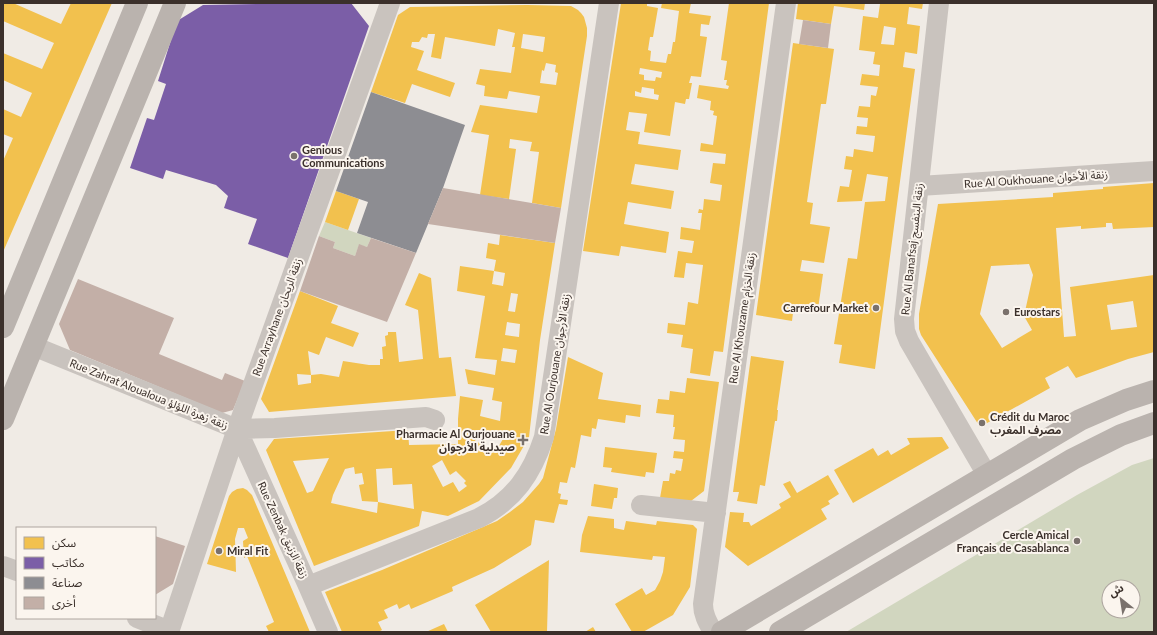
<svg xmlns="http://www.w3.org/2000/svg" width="1157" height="635" viewBox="0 0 1157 635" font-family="Lato,'Noto Sans Arabic',sans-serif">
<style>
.green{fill:#d1d6bf;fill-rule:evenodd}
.homes{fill:#f2c14e;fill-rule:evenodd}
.offices{fill:#7b5ea7}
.industry{fill:#8d8d92}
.building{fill:#c3afa7}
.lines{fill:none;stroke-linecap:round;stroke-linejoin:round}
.street{stroke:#c9c3be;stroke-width:20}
.secondary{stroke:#bab3ae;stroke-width:22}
.poi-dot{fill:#7a716c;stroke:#fbf5ee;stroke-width:1.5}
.labels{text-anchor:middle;stroke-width:4;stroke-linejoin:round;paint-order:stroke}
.poi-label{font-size:11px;font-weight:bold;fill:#3b302b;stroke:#fbf5ee;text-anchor:start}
.street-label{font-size:11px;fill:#3b302b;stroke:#fbf5ee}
</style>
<rect width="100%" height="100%" fill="#f0ebe5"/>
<path class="green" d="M325,222L371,238L367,247L359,245L355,256L333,248L335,242L319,236Z
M1154,458V632H846L1077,495L1132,465ZM1109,587H1133V611H1109Z"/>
<path class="homes" d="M3,3H13L61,24L71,3H112L3,252V161L13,138L3,134V109L21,117L32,93L3,80V53L42,69L54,43L3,21Z
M621,3H647V6L658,8L653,37H650L648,50L651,51L650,61L666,63L668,54H671L673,42H675L679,11L661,8L662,3H691L689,13L711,16L709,25L701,24L700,36L707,37L701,77L691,76L689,83H692L689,99H686L685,104L675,102L670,136L644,132L647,114L629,112L626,130L640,132L638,144L681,150L678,170L635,164L631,184L674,191L671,209L628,202L624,224L669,232L666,253L621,246L619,256L583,251ZM640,68L662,72L661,78L656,77L655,81L644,80V75L639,74ZM642,87L654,89V94L659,95L658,100L635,96V91L641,93Z
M729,3H769L723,352L714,351L710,376L690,373L693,349L681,347L683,335L667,333L668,323L685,325L688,302L698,304L703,265L686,263L684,278L674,277L678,251L692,253L694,241L680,239L681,227L700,230L702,213H698L699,209L703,210L704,199L720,201L722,185L710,183L713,163L725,164L726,154L700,151L701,143L713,145L717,116L713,115L714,111L710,110L711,101L697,98L699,85L728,89L729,86L726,85L727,80H724L727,61L721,60Z
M798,3H865L864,10L834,6L831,24L796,19Z
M887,3H923L922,9L909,7L907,24L920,26L917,54L905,52L903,67L915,69L875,369L839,363L842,345L834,344L848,258L857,259L865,202L885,201L888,177L867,174L862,201L837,202L840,186L849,187L852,170L844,169L846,156L853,157L854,149L873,152L875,136L856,134L857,126L867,127L868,118L857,117L859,106L870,107L871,95L876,96L878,87L860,85L862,74L879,76L880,65L873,64L875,52L859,50L863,16L878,18L880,4H887ZM884,26L896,28L894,45L881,44Z
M527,5L571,6L578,10L581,13L584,17L587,28V36L561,208L532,203L539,152L530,151L532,142L510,139L509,148L516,149L509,199L480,195L489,135L471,132L480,105L537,113L540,96L509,91L507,99L484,96L485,86L476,84L480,69L511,73L515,47H512L515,33L498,29L495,46L445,37L441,59L431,57L435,34H428L427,38L422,37L419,42H412L411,47L424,51L417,70L455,83L450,97L412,84L405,103L371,92L398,15L410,7ZM523,34L545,37L543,52L521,48ZM546,63L556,65L555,72L558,73L556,85L540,83L542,70L544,71Z
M793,43L834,49L826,104H821L807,202L813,203L810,224L830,227L824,263L802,260L800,271L823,274L818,309L794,305L792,321L756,315Z
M1154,183V227L1113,229L1112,223H1106V227L1081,229V226L1056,228L1064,337L1076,336L1070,287L1154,275V352L1128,359L1076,378L1068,366L1045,378L1050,388L980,427L921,335L919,329V314L938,204L1053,197V193L1103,189V187ZM1029,264L1033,275L1024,316L1032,330L1002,348L980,314L991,266ZM1133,301L1137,327L1111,330L1107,305Z
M336,191L359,199L348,230L325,222Z
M500,235L555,243L540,340L529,437L511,468L479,501L448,516L422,511L419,526L314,566L266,450L274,439L408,430L409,445L458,444V419L460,396L483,400L480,416L500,421L502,402L492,400L494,388L468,384L465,369L495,375L497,360L475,358L485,296L457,291L460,266L494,271L496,260L486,258L488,243L499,245ZM494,271L505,273L503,286L492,284ZM511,293L518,294L515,312L508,311ZM507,322L520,324L519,337L505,335ZM503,348L517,350L515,363L501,361ZM481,429L503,439L496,451L475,441ZM329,458L313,491L307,493L293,461ZM442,460L450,475L456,471L466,481L464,483L467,486L459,492L453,482L443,487L432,466ZM354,467L355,474L362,473L364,484L359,485L362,501L378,502L377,513L331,503L333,495L345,469ZM392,468L393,485L412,484L414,509L378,502L376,469Z
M419,273L431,278L439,358L451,357L456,396L269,412L261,399L300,291L338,306L331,323L359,333L353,347L326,337L319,355L308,351L311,375L321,374L339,377L343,361L369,365H380V359H383L382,347L386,346L385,336L388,335V332H396L399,362L423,359L418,310L405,305ZM297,374L311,375V383L298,385Z
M751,356L784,361L777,410H778L777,421H775L765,486L760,485L757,504L737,501L739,492H733Z
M568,357L603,373L598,399L641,405L640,417L626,415L625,423L598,419L596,429L592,428L591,437L581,435L575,468L571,467L567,483L560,482L558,493L561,494L560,499L568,500L567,505L559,504L554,523L535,520L531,545L494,568L452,587L453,591L411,609L409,604L399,609L397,604L384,610L388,618L378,622L382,630L378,632H342L325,592L382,570L497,521L510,512L523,502L539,484L543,478L556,429Z
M687,378L719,382L704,491L691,501L660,498L663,481H669L670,473L675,474L676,470L681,471L683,459L673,458L674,451L684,452L685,440L673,439L675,427H673L674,415L656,413L658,399L669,400L670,391L685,393Z
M942,437L949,448L853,503L834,470L873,448L878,456L888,450L891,455L910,444L907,438Z
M605,447L657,453L654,473L646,472L645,477L611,472L612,468L603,467Z
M828,475L839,494L828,501L830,504L821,509L827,519L748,566L725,547L730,512L744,513L743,522H749L751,526L781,508L779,504L791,497L783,484L790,481L797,493Z
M594,484L618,488L617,498H614L612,509L591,506Z
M243,488L247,490L252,495L310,632H269L266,626L274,622L247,556L244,558L243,541L248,538L244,528H238L235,539L236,572L207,564L229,496L232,492L237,489Z
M588,516L614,519V528L624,530L626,521L656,525L657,521L693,525L697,529L690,587L673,615L643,632H632L615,604L642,588L646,595L655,590L660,581L663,572L665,557L653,556L652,560L580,552L582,535Z
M549,560L547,632H491L475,605Z
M444,624L448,632H426Z
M593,627L596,632H585Z"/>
<path class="offices" d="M299,3H351L369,26L288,258L248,244L257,219L224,208L228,196L216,185L166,170L163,179L130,168L147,118L154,120L166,84L158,81L177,21L203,5Z"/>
<path class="industry" d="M371,92L465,125L443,188L416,253L357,233L368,202L336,191Z"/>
<path class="building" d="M803,20L831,24L828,48L799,44Z
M443,188L561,208L555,243L428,224Z
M319,236L335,242L333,248L355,256L359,244L367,247L371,238L416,253L387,322L300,291Z
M78,279L174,318L159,354L222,380L225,373L245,381L233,410L222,413L70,350L59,324Z
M155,536L185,546L173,584L155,595Z"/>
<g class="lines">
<path class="street" d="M939,3L904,319L905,331L909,341L987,475
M919,186L1154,171
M33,346L237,429L275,428L426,417L435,420
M237,429L308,586L328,632
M641,505L716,513
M3,566L17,571
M308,586L479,518C514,500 532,474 544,437L609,3
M137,618L170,631
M169,632L237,429L390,3
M713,632C708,623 703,615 703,604L786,3"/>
<path class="secondary" d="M3,327L137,3
M3,419L175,3
M722,632L1080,420L1126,400L1154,391
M780,632L1073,459L1121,435L1154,423"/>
</g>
<g class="poi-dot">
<circle cx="294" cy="156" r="4"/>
<circle cx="876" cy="308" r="4"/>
<circle cx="1006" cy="312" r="4"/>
<circle cx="982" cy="423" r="4"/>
<path d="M521 434h4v4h4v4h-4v4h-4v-4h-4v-4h4z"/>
<circle cx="1077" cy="541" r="4"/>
<circle cx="219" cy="551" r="4"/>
</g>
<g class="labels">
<g class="poi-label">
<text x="302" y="154">Genious<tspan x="302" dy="13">Communications</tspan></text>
<text x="868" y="312" text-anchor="end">Carrefour Market</text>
<text x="1014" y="316">Eurostars</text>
<text x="990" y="421">Crédit du Maroc<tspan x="990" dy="13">مصرف المغرب</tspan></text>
<text x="515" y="438" text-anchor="end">Pharmacie Al Ourjouane<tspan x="515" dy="13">صيدلية الأرجوان</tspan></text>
<text x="1069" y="539" text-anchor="end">Cercle Amical<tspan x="1069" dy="13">Français de Casablanca</tspan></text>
<text x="227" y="555">Miral Fit</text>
</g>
<g class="street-label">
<text transform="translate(1036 179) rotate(-4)" y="4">Rue Al Oukhouane زنقة الأخوان</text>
<text transform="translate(912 249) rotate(-84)" y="4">Rue Al Banafsaj زنقة البنفسج</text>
<text transform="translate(277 317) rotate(-70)" y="4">Rue Arrayhane زنقة الريحان</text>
<text transform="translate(742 318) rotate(-82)" y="4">Rue Al Khouzame زنقة الخزام</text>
<text transform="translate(555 364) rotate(-81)" y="4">Rue Al Ourjouane زنقة الأرجوان</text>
<text transform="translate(149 394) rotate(22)" y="4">Rue Zahrat Aloualoua زنقة زهرة اللؤلؤ</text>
<text transform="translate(283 530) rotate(65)" y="4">Rue Zenbak زنقة الزنبق</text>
</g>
</g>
<rect width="1157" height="635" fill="none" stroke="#3b302b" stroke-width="8"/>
<rect x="16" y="527" width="140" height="92" fill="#fbf5ee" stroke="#aea6a0"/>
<rect x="24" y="537" width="20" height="12" fill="#f2c14e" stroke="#aea6a0"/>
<text x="52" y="547" font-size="12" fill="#3b302b">سكن</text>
<rect x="24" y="557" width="20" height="12" fill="#7b5ea7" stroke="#aea6a0"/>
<text x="52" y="567" font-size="12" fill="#3b302b">مكاتب</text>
<rect x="24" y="577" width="20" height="12" fill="#8d8d92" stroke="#aea6a0"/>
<text x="52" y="587" font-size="12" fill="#3b302b">صناعة</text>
<rect x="24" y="597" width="20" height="12" fill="#c3afa7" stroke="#aea6a0"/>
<text x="52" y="607" font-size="12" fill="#3b302b">أخرى</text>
<g transform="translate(1121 599) rotate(330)"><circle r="19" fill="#fbf5ee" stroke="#aea6a0"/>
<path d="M0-3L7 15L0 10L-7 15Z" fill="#7a716c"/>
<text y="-6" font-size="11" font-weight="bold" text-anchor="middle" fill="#3b302b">ش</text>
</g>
</svg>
